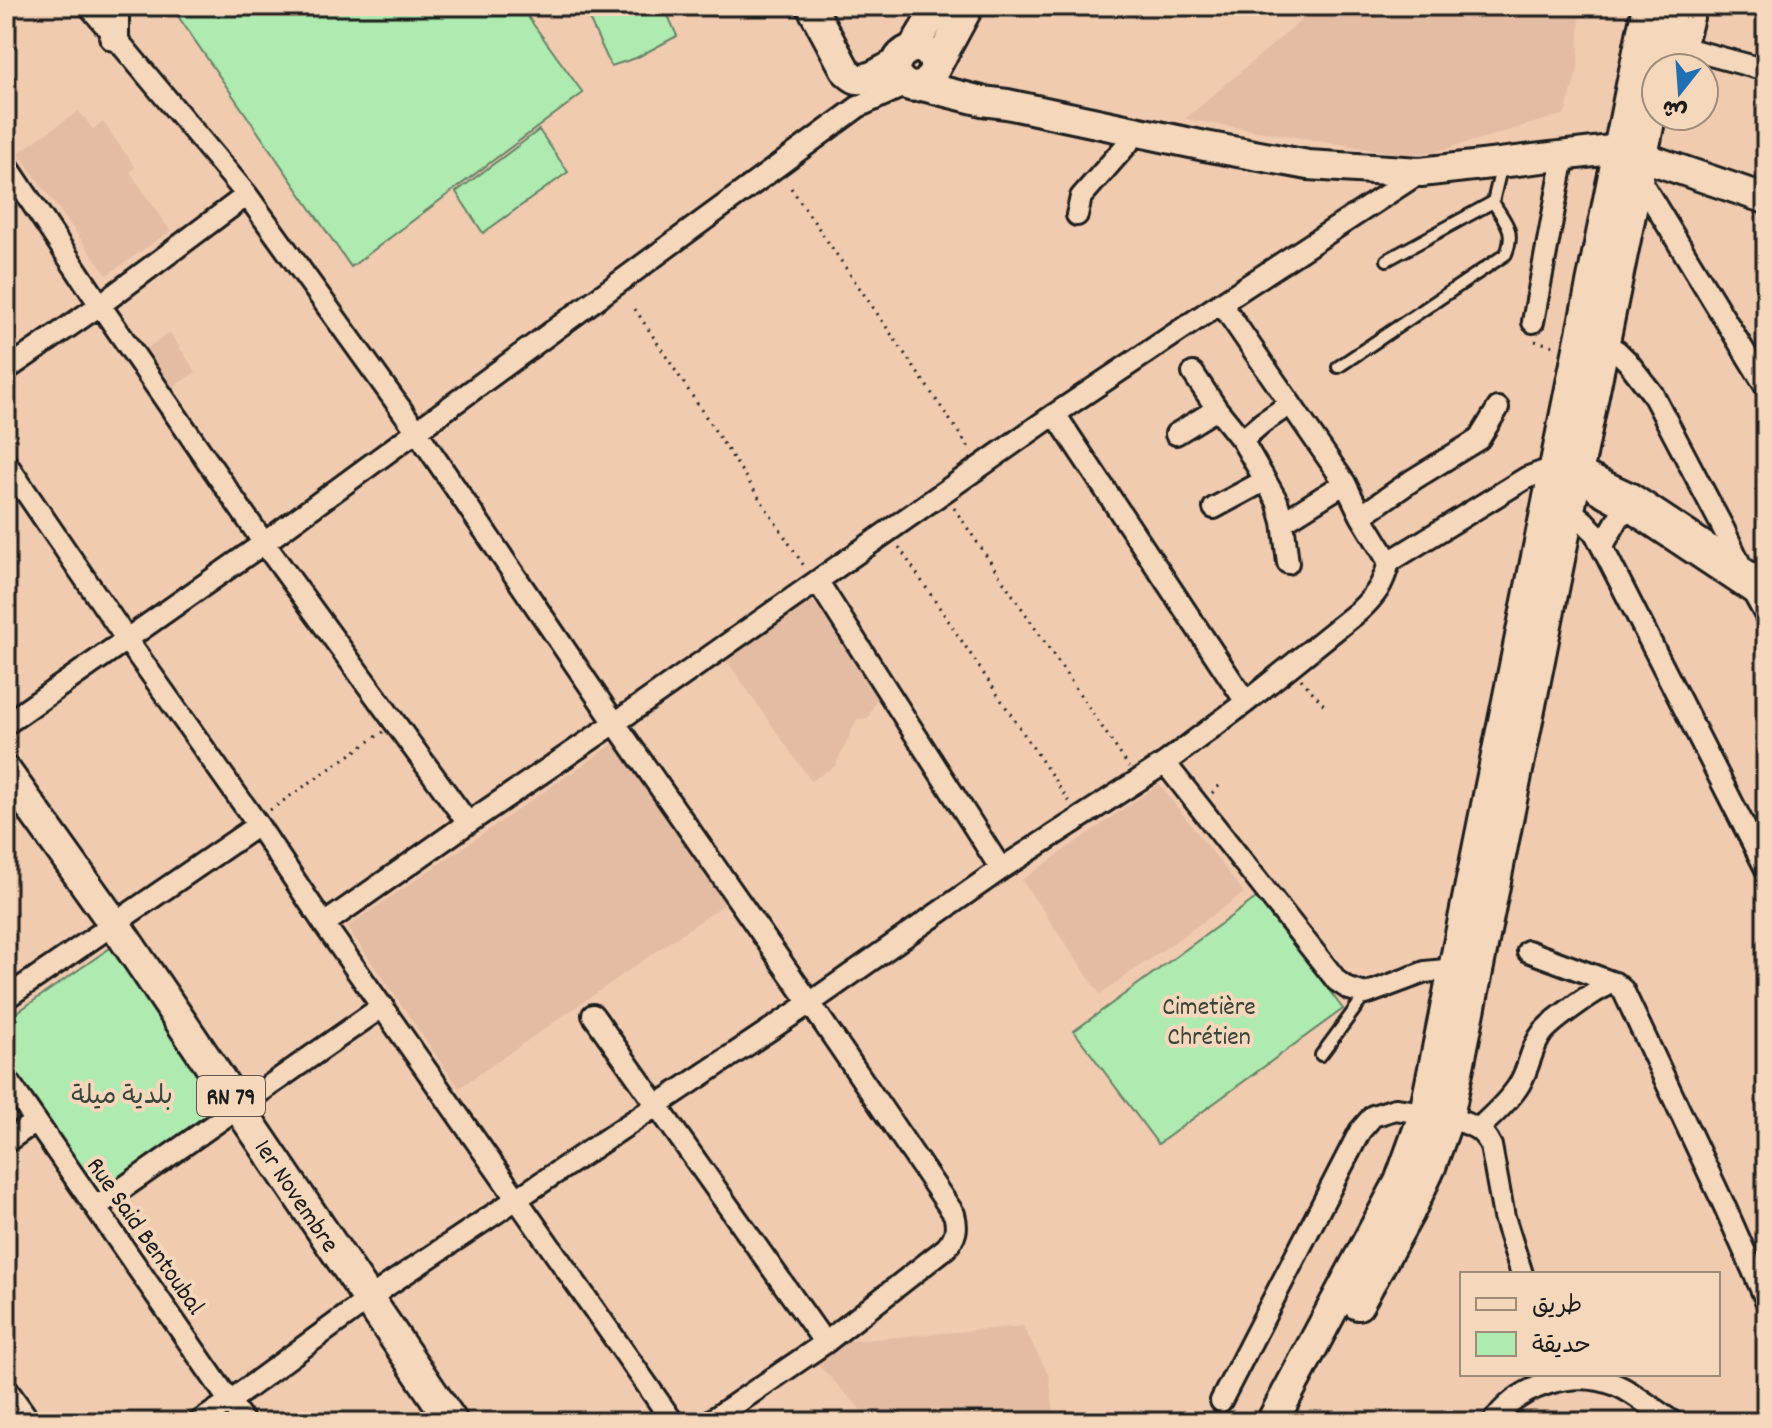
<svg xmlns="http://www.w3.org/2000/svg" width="1772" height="1428" viewBox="0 0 1772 1428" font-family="Dekko,'Playpen Sans Arabic',sans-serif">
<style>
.built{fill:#e3bca3}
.green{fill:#afeab0;stroke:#668366;stroke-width:2}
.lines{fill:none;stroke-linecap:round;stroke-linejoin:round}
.lane-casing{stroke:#1c1c1c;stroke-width:16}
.street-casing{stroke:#1c1c1c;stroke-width:26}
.secondary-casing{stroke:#1c1c1c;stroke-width:34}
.primary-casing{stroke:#1c1c1c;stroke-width:36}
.path{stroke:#1c1c1c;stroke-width:3;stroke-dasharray:2 6;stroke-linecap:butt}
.lane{stroke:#f5d7bb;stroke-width:10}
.street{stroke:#f5d7bb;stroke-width:20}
.secondary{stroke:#f5d7bb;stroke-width:28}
.primary{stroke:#f5d7bb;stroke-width:30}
.labels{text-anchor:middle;stroke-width:8;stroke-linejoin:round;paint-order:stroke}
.shield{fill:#f5d7bb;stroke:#5d544c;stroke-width:2}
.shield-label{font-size:24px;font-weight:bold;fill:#1c1c1c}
.park-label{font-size:26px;fill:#39453a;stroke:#f5d7bb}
.street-label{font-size:26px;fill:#1c1c1c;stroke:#f5d7bb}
</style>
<rect width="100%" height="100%" fill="#f0cbb0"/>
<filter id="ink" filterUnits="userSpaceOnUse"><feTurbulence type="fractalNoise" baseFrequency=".0125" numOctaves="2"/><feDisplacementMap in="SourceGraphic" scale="16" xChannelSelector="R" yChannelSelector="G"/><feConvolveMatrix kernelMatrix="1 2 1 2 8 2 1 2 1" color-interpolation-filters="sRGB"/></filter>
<g filter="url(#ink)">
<path class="built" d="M1318,6H1580L1578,69L1565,114L1435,152L1400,154L1185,119Z
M79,111L93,129L103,122L135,167L130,172L170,231L107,275L18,153Z
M170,333L196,372L173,387L147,348Z
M812,600L879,693L868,718L857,719L835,766L811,781L727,661Z
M615,743L726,903L459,1088L347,927Z
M1159,784L1244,893L1100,994L1022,880Z
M1023,1326L1049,1376L1055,1422H872L818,1364L840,1342Z"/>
<path class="green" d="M171,6H520L583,93L351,267Z
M583,6H664L677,36L636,58L611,66Z
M539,130L568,172L483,233L456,192Z
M1259,896L1343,1009L1158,1144L1074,1031Z
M113,946L231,1113L102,1202L6,1060V1020Z"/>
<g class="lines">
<g class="lane-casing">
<path id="lane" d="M1387,260L1493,202
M1338,367L1506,254C1516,230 1505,222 1493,202L1502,164
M1321,1055L1366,994"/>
</g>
<g class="street-casing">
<path id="street" d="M89,6L247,195L416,430L615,723L810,1003L954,1214C958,1228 956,1237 946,1248L825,1343L709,1422
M1666,43L1766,70
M1685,48L1696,6
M6,164L100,305L264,543L468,823
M1637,175L1766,387
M1077,215L1081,197L1138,132
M1221,303L1345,483L1361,516L1389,562
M1533,322L1564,156
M1603,345L1617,351L1628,362L1652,393L1724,530L1754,594L1766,616
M6,370L100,305L247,195
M1193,373L1217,409L1242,440L1277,501L1283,522
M1055,414L1246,702
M1176,434L1217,409
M1242,440L1262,423L1290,404
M6,463L127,640L258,825L324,924L673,1422
M1596,492L1625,508L1754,594
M1214,508L1264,481
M1569,509L1584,521L1595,533L1766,869
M1361,516L1414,479L1479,439L1498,408
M1602,547L1630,498
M1288,563L1283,522L1345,483
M818,582L1001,869
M6,724L264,543L858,107L906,85
M1165,763L1337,981L1349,989L1366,994L1425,972L1454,969
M324,924L468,823L615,723L1055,414L1221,303L1421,172
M1528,951L1614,983
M6,998L258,825
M593,1015L825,1343
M6,1078L244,1422
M1448,1117C1467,1124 1482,1126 1491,1146L1504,1217L1522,1274
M1478,1129C1492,1116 1506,1104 1517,1088C1529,1072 1530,1048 1543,1032C1552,1021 1602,984 1615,983L1623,990L1724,1205L1766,1300
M6,1142L36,1121
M96,1207L383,1006
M6,1388L30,1422
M1221,1401L1360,1131L1373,1116L1395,1109L1425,1113
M199,1422L230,1401L388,1285L810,1003L1001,869L1165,763L1246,702L1359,611C1376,595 1383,585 1389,562L1526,478L1556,467L1578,469L1632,494L1766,583
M1493,1422C1519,1385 1574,1368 1616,1385C1634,1392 1655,1411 1673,1422"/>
</g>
<g class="secondary-casing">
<path id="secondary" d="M114,6V36
M811,6L846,71C848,73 854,78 857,79C869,81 885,68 896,64
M913,48L938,6
M935,68C927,25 875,62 904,83C912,89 920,87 928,82L969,6
M922,86L982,101L1007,104L1205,146L1308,165L1421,172L1620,149L1766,199"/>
</g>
<g class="primary-casing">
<path id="primary" d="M1660,68L1673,6
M6,772L120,932L452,1422
M1358,1304L1409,1212L1430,1167L1448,1117L1569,509L1578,469L1656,87
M1272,1422L1400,1182L1425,1113L1648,6"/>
</g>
<path class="path" d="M791,188L972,452
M635,309L806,569
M1535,341L1558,347
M954,508L1129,767
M899,547L1070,803
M1301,679L1324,705
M1212,793L1220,785
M270,810L383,732"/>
<use href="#lane" class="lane"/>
<use href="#street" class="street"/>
<use href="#secondary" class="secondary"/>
<use href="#primary" class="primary"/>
</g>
</g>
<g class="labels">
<rect class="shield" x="197" y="1076" width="68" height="40" rx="6"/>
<g class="shield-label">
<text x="231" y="1104">RN 79</text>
</g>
<g class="park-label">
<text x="1209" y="1014">Cimetière<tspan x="1209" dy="30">Chrétien</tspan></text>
<text x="122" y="1103">بلدية ميلة</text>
</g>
<g class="street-label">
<text transform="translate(298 1195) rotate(56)" y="9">1er Novembre</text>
<text transform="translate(147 1235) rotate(55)" y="9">Rue Said Bentoubal</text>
</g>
</g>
<rect width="1772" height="1428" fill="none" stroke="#f5d7bb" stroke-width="32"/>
<rect x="16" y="16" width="1740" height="1396" fill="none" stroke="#1c1c1c" stroke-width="3" filter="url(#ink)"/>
<rect x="1460" y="1272" width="260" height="104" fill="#f5d7bb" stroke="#9e8c7b" stroke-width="2"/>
<rect x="1476" y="1298" width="40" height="12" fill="#f5d7bb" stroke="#9e8c7b" stroke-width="2"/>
<text x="1532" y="1312" font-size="24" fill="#1c1c1c">طريق</text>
<rect x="1476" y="1332" width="40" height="24" fill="#afeab0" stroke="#9e8c7b" stroke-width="2"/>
<text x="1532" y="1352" font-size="24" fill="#1c1c1c">حديقة</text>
<g transform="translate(1680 92) rotate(197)"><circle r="38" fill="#f5d7bb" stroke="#9e8c7b" stroke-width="2"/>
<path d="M0-6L14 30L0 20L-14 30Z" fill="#1f6fb2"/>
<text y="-12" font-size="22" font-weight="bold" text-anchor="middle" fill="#1c1c1c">ش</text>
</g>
</svg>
